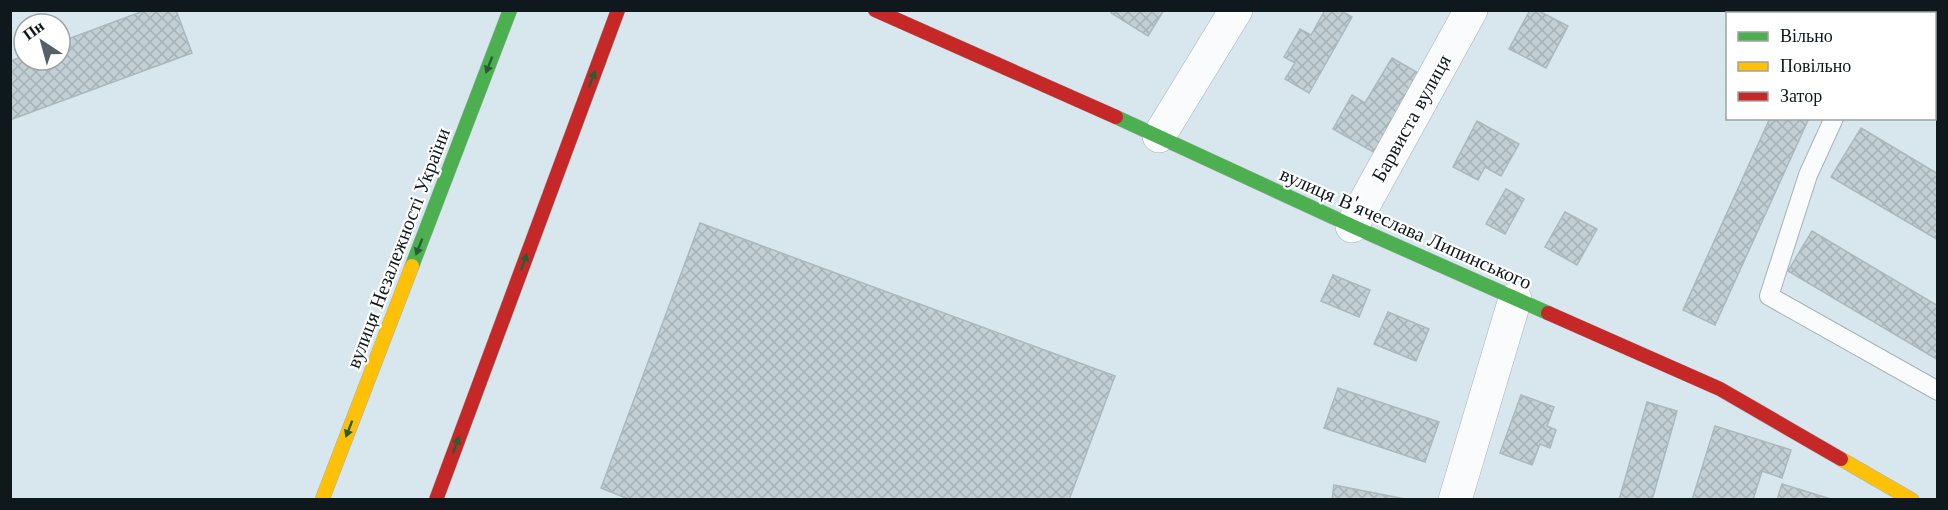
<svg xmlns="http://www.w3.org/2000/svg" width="1948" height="510" viewBox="0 0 1948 510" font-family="'Libre Baskerville',serif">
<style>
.building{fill:url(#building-cross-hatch);stroke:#acb8bd;stroke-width:1.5}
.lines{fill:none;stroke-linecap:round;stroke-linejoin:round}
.lane-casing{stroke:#a6b2b7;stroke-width:20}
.street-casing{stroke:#a6b2b7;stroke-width:34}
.fast-casing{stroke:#a6b2b7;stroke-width:15}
.slow-casing{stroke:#a6b2b7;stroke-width:15}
.jam-casing{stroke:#a6b2b7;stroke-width:15}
.lane{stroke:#f9fbfc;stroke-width:18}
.street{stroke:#f9fbfc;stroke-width:33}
.fast{stroke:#4caf50;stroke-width:14}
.slow{stroke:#ffc107;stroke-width:14}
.jam{stroke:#c62828;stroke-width:14}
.oneway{fill:#2a5c34}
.labels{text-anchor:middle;stroke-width:4.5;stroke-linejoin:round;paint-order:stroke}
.street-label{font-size:20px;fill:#0f191d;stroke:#fff}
</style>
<defs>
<pattern id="building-cross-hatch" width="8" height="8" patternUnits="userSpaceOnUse" patternTransform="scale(1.5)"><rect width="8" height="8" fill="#c2cfd4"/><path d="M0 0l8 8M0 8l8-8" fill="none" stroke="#a6b1b6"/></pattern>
</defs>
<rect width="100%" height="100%" fill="#d7e7ed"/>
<path class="building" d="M146,10H176L192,53L10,120V61L24,56V60H60V42Z
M1112,10H1164L1148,36L1111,13Z
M1325,10H1340L1352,17L1309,93L1285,79L1295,63L1284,57L1300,29L1311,35Z
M1530,10H1537L1568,26L1546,68L1509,49Z
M1819,10H1859L1857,14H1818Z
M1934,24L1938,26V97L1934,95Z
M1392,58L1420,74L1375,153L1333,129L1352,95L1365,103Z
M1770,118H1809L1715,325L1683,310Z
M1477,121L1519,144L1501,176L1485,167L1478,180L1453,167Z
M1861,128L1938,174V240L1831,177Z
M1506,189L1524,199L1505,234L1486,224Z
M1565,212L1597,229L1577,265L1545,247Z
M700,223L1115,376L1069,500H631L601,488Z
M1812,231L1938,306V360L1788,271Z
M1333,275L1370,290L1359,317L1321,301Z
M1388,312L1429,329L1416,361L1374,344Z
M1338,388L1439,422L1425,462L1324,428Z
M1521,395L1554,407L1547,426L1556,430L1550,448L1540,444L1532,465L1500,453Z
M1647,402L1677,411L1652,500H1619Z
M1715,426L1791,450L1782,478L1762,471L1753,500H1692Z
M1782,484L1834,500H1777Z
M1334,485L1405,499L1332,500Z"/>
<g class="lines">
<g class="lane-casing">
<path id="lane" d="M1883,14L1884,10
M1834,118L1808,175L1769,296L1938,391"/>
</g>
<g class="street-casing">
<path id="street" d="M1159,136L1236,10
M1352,226L1471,10
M1455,500L1515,299"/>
</g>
<g class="fast-casing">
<path id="fast" d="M1116,117L1352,226L1548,313
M412,266L510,10"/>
</g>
<g class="slow-casing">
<path id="slow" d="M1841,459L1912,500
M322,500L412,266"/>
</g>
<g class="jam-casing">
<path id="jam" d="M875,10L1116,117
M1548,313L1720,389L1841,459
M436,500L618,10"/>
</g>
<use href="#lane" class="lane"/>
<use href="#street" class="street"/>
<use href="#fast" class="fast"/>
<use href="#slow" class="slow"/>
<use href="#jam" class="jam"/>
</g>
<defs><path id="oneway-solid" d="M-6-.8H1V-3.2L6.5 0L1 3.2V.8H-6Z" transform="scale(1.5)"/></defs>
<g class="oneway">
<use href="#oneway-solid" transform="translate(489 65) rotate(111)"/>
<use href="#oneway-solid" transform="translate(592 79) rotate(-70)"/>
<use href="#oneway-solid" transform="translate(419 247) rotate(111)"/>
<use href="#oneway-solid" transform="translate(524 262) rotate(-70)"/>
<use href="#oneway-solid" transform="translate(349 429) rotate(111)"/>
<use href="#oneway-solid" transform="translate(456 445) rotate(-70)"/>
</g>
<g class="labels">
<g class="street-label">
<text transform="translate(1411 118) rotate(-61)" y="7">Барвиста вулиця</text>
<text transform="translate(1406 228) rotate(24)" y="7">вулиця В'ячеслава Липинського</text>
<text transform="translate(398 248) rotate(-69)" y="7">вулиця Незалежності України</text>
</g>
</g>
<rect width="1948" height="510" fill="none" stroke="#0f191d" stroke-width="24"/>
<rect x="1726" y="12" width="210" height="108" fill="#ffffff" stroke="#9fa3a5" stroke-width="1.5"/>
<rect x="1738" y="32" width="30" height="9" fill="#4caf50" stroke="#9fa3a5" stroke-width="1.5"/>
<text x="1780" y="42" font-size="18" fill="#0f191d">Вільно</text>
<rect x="1738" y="62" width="30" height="9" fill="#ffc107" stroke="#9fa3a5" stroke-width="1.5"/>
<text x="1780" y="72" font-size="18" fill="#0f191d">Повільно</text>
<rect x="1738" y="92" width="30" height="9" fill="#c62828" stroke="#9fa3a5" stroke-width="1.5"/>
<text x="1780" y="102" font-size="18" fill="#0f191d">Затор</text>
<g transform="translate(42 42) rotate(324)"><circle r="28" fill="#ffffff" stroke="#9fa3a5" stroke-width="1.5"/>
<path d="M0-4.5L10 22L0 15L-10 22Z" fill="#556166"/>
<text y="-9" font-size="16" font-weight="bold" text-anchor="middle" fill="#0f191d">Пн</text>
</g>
</svg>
